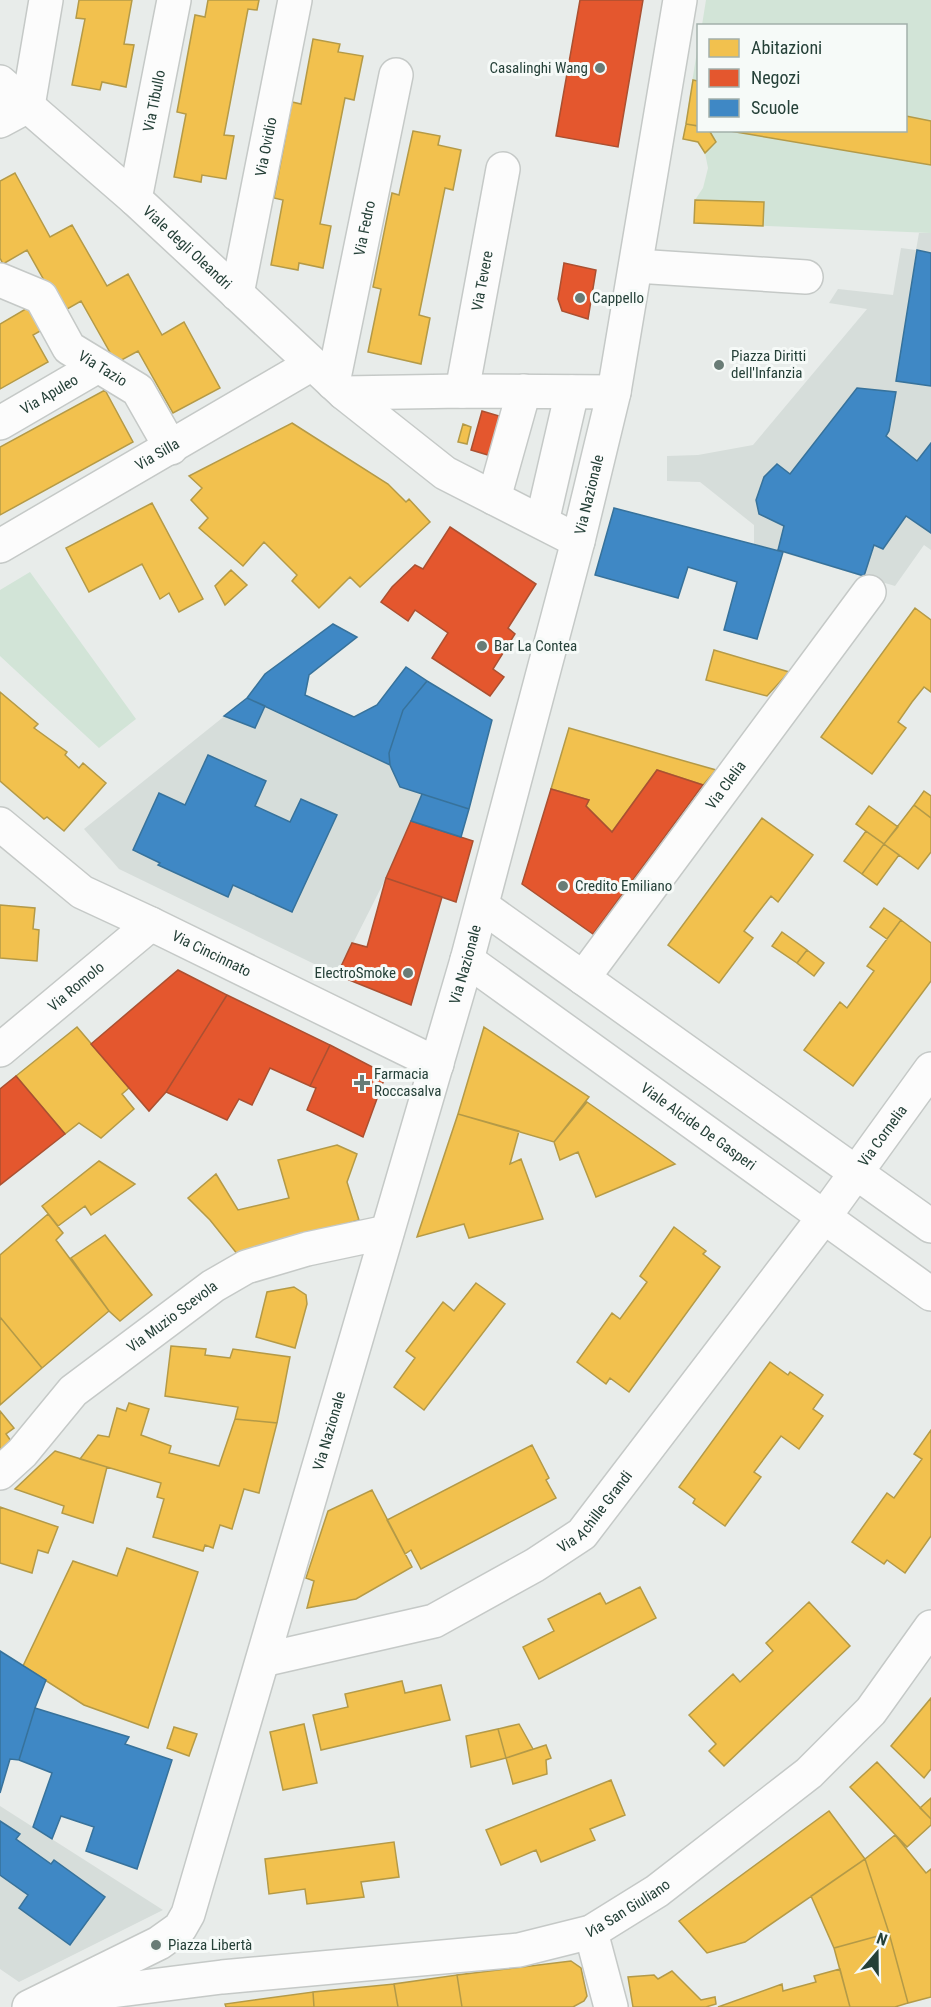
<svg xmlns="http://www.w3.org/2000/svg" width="931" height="2007" viewBox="0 0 931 2007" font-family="'Roboto Condensed',sans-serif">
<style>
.built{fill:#d6ddda}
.green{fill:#d2e4d7}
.homes{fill:#f2c14e;stroke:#b49a47;stroke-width:1.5}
.shops{fill:#e4572e;stroke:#ab5031;stroke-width:1.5}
.schools{fill:#3f88c5;stroke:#37729b;stroke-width:1.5}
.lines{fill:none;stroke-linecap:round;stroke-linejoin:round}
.minor-casing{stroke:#c5c9c7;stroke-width:36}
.minor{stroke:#fcfcfc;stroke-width:33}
.poi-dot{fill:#697c76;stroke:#f6faf8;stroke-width:2}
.labels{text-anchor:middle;stroke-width:6;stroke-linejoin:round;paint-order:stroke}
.poi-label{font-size:15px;fill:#254038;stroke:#f6faf8;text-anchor:start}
.street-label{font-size:15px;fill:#254038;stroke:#f6faf8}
</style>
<rect width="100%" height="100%" fill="#e8ecea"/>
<path class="built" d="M919,233H931V550L924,545L895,586L754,544V525L700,482L667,481V456L698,455L753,445L867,309L829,303L838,289L893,295L901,248L916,250Z
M247,698L390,765L400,787L422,794L386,878L337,975L119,869L84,829Z
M0,1806L163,1910L19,1982L0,1969Z"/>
<path class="green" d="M706,0H931V233L694,223L695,200L703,188L708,168L705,153L699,143L683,139L698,45V130H906V26L702,25Z
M30,572L136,719L99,748L0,656V590Z"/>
<path class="homes" d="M79,0H132L124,44L134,45L126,87L102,82L100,90L72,85L85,19L76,18Z
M208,0H259L257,10L248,9L224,135L234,136L226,179L202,175L201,182L174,177L186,114L177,112L195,15L205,17Z
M313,39L340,44L338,52L363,56L354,100L345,98L320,224L331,226L323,268L299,263L298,270L271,265L283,200L274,198L292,102L301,104Z
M693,80L698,81V126L686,124Z
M906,116L931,121V165L724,130H906Z
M686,124L698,126V130H709L716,142L705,153L698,142L683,139Z
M413,131L440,136L438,145L461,150L453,190L445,188L419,315L430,318L421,364L368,352L381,289L373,287L392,193L399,195Z
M15,173L50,237L72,225L107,286L128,274L162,335L184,322L220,388L173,413L138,351L116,363L81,301L62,312L27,250L3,264L0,258V181Z
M695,200L764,202L763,226L694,223Z
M29,307L42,330L33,335L48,362L0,389V324Z
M105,390L133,442L0,515V447Z
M292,423L388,484L406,502L409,499L430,522L360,587L350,577L319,608L292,581L297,575L264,542L243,566L199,528L208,518L191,500L202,488L189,476Z
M463,424L471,427L467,444L458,442Z
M152,503L203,599L179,612L169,593L160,599L142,564L89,592L66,548Z
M231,570L247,585L225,605L215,586Z
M915,608L931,620V692L924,687L912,702L898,722L906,728L872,774L821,737Z
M714,650L789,672L767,696L706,680Z
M0,692L38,724L34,728L67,752L65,755L79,768L83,763L106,783L64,831L47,817L44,819L0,781Z
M569,728L716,770L703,785L657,770L612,832L586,806L589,800L551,789Z
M924,791L931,796V818L914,805Z
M914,805L931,818V852L918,869L884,844Z
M869,806L898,827L884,844L856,824Z
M762,818L813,855L778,902L771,896L757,914L744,931L753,938L719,983L668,945Z
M866,831L884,844L862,874L844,861Z
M884,844L899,855L877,885L862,874Z
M0,905L35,908L33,929L39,930L37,961L0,958Z
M884,908L901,920L887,939L870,927Z
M901,920L931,943V981L853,1086L804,1050L840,1002L847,1008L874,971L867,966Z
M782,932L807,950L797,963L772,946Z
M807,950L824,963L814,976L797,963Z
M77,1027L129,1088L122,1094L134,1109L101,1138L79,1123L65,1134L16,1076Z
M484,1027L589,1097L554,1142L458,1114Z
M587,1102L675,1164L596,1197L578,1152L560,1160L554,1142Z
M458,1114L519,1131L510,1164L521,1159L543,1219L469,1238L464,1224L417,1237Z
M337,1145L357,1154L347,1182L359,1220L238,1255L210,1220L188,1198L216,1174L238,1210L289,1198L278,1160Z
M99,1161L135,1184L91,1215L85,1206L58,1226L42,1206Z
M48,1214L63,1233L56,1240L109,1311L42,1368L0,1317V1255Z
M674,1227L706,1251L703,1254L720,1267L629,1392L610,1378L606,1384L577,1362L612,1313L620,1319L647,1282L640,1276Z
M105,1235L152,1295L120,1321L109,1311L71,1258Z
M476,1283L505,1304L424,1410L394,1387L415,1358L406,1351L443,1302L454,1311Z
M294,1287L306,1295L307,1304L295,1348L256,1337L267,1292Z
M0,1317L42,1368L0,1405Z
M171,1346L206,1349L205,1355L230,1358L233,1349L290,1357L277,1423L235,1419L238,1407L165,1396Z
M770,1362L788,1375L790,1372L823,1395L813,1409L823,1416L799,1449L781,1436L754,1472L761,1477L725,1526L693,1503L695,1499L679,1487Z
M129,1403L149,1409L141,1435L171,1446L169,1453L219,1466L235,1419L277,1423L259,1493L244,1489L232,1529L220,1525L213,1548L205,1545L203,1551L153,1537L164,1499L157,1497L161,1483L80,1459L98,1435L109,1437L117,1408L126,1411Z
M0,1411L14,1428L6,1434L11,1441L0,1451Z
M931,1430V1536L905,1573L887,1560L884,1564L852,1542L887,1493L894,1498L922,1459L914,1454Z
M532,1445L549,1478L546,1480L556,1498L421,1569L411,1550L405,1554L387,1520Z
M55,1451L107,1467L93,1523L62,1513L64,1506L15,1489Z
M372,1490L412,1567L356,1599L307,1608L314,1581L306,1578L328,1511Z
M0,1507L58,1527L48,1553L38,1550L32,1573L0,1563Z
M127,1548L198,1572L148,1728L84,1705L23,1666L73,1561L117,1576Z
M640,1587L656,1618L539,1679L523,1647L554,1631L548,1619L600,1593L606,1604Z
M809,1602L850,1646L724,1766L709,1751L716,1744L689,1715L733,1674L740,1682L773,1651L766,1643Z
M402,1681L405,1693L441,1685L450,1720L321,1750L313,1715L348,1707L345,1694Z
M931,1698V1769L924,1778L891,1746Z
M304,1724L317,1783L283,1790L270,1732Z
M519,1724L533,1749L506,1758L498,1729Z
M174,1727L197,1734L189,1756L167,1748Z
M498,1729L506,1758L471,1767L466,1736Z
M546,1745L551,1758L546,1760L547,1774L513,1784L506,1758Z
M877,1762L931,1819V1825L907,1847L850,1787Z
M611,1780L625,1815L590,1829L595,1840L541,1862L536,1850L501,1865L486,1830Z
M931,1798V1819L920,1808Z
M829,1811L865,1859L745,1942L707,1953L679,1921Z
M895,1835L926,1873L931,1869V1997L908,2003L889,1933L865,1859Z
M394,1842L399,1877L361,1882L364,1897L307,1904L305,1889L269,1894L265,1859Z
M865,1859L889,1933L834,1948L811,1896Z
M889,1933L908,2003L895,2007H850L834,1948Z
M571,1961L581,1968L587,1996L584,2001L573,2007H462L457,1975Z
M840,1969L850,2007H718L782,1984L783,1991L816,1982L814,1976Z
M672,1971L701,2000L715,1997L716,2004L706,2007H633L628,1977L654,1975L658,1979Z
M457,1975L462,2007H398L394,1984Z
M394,1984L398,2007H314L313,1992Z
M313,1992L314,2007H226L225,2004Z"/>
<path class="shops" d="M580,0H643L618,147L556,136Z
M564,263L596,270L588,319L562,311L558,299Z
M482,411L529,425L518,464L471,450Z
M450,527L536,584L508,628L515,634L493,669L504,677L490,696L432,658L448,633L415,610L408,621L381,602L392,587L415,565L423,569Z
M657,770L703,785L593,934L522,884L551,789L589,800L586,806L612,832Z
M411,821L473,841L456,902L386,878Z
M386,878L442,897L411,1005L337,975L352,943L367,947Z
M178,970L227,995L166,1092L149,1111L91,1044Z
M227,995L330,1045L310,1086L270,1068L252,1105L239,1099L227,1120L166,1092Z
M330,1045L386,1074L363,1137L307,1110L316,1088L310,1086Z
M16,1076L65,1134L0,1185V1089Z"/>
<path class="schools" d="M917,250L931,253V386L896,381Z
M857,388L896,392L889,431L886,436L917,461L931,443V533L906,516L883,549L874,545L864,576L778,550L784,526L759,514L756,500L764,477L777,464L790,474Z
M614,508L783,552L757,639L724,630L737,582L688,567L678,598L595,575Z
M333,624L357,637L309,675L305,695L354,717L377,705L406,667L427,681L403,710L389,753L390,765L247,698L265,674Z
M427,681L492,720L469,809L400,787L390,765L389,753L403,710Z
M247,698L265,706L255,728L224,716Z
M208,755L266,781L255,806L290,822L301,799L337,815L292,912L233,885L228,897L158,865L160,863L133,850L159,793L185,805Z
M422,794L469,809L461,837L411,821Z
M0,1651L46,1680L35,1708L19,1760L10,1759L0,1793Z
M35,1708L129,1737L125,1744L172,1760L137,1869L86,1851L94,1827L61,1816L52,1839L33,1827L52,1773L19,1760Z
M0,1821L20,1834L16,1839L51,1864L54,1860L105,1897L70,1945L19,1908L28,1895L0,1875Z"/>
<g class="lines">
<g class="minor-casing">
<g id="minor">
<path id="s1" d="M0,82L135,199L344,393L445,473L578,541"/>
<path d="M28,106L46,0"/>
<path d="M0,121L28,106"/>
<path id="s2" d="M135,199L174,0"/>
<path d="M636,266L806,277"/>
<path id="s3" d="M0,280L41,297L69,348L138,390L171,448"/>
<path id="s4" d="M237,294L295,0"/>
<path id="s5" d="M333,383L396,75"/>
<path id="s6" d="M462,391L503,169"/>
<path d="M344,393L462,391L614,392"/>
<path id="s7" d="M0,423L98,366"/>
<path d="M494,498L524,391"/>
<path d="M542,522L572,392"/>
<path id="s8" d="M0,546L312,364"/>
<path id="s9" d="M0,824L82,892L151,924L437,1064"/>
<path d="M482,906L931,1226"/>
<path id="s10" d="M467,960L931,1294"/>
<path id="s11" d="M583,978L869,592"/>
<path id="s12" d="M0,1050L151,924"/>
<path id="s13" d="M0,1473L22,1453L73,1391L213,1286L246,1267L307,1249L387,1232"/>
<path id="s14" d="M263,1660L434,1621L535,1565L582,1534L824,1217L931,1069"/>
<path d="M591,1932L611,2007"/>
<path id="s15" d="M71,1996L222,1977L519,1950L591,1932L657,1891L809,1773L871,1711L931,1627"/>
<path id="s16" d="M29,2007L159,1943L180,1928L188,1914L467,960L578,541L614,392L680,0"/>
</g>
</g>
<use href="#minor" class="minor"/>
</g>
<g class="poi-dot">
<circle cx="600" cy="68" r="6"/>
<circle cx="580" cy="298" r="6"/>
<circle cx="719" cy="365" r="6"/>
<circle cx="482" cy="646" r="6"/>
<circle cx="563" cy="886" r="6"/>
<circle cx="408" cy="973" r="6"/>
<path d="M359 1074h6v6h6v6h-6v6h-6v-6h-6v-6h6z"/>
<circle cx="156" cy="1945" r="6"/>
</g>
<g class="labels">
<g class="poi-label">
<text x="588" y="73" text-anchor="end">Casalinghi Wang</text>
<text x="592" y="303">Cappello</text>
<text x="731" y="361">Piazza Diritti<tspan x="731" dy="17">dell'Infanzia</tspan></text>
<text x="494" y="651">Bar La Contea</text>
<text x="575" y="891">Credito Emiliano</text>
<text x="396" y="978" text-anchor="end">ElectroSmoke</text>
<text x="374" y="1079">Farmacia<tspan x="374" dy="17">Roccasalva</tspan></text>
<text x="168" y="1950">Piazza Libertà</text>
</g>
<g class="street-label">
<text dy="5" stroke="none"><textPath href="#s2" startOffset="100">Via Tibullo</textPath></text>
<text dy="5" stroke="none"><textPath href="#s4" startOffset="150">Via Ovidio</textPath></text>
<text dy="5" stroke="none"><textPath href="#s5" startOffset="158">Via Fedro</textPath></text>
<text dy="5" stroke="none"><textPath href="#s1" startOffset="250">Viale degli Oleandri</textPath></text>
<text dy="5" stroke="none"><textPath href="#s6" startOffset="112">Via Tevere</textPath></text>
<text dy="5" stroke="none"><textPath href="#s3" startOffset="142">Via Tazio</textPath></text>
<text dy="5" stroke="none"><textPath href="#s7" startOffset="57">Via Apuleo</textPath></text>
<text dy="5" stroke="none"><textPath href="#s8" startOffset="182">Via Silla</textPath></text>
<text dy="5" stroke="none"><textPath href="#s16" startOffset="1662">Via Nazionale</textPath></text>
<text dy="5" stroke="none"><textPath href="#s11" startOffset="240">Via Clelia</textPath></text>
<text dy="5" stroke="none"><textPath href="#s9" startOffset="250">Via Cincinnato</textPath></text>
<text dy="5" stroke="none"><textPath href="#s16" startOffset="1176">Via Nazionale</textPath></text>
<text dy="5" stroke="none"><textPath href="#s12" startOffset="99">Via Romolo</textPath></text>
<text dy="5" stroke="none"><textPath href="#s10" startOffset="285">Viale Alcide De Gasperi</textPath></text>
<text dy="5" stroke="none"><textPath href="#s14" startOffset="846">Via Cornelia</textPath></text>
<text dy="5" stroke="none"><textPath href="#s13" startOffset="234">Via Muzio Scevola</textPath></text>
<text dy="5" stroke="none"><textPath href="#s16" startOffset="690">Via Nazionale</textPath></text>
<text dy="5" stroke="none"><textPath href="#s14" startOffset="372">Via Achille Grandi</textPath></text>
<text dy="5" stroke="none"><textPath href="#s15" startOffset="568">Via San Giuliano</textPath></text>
</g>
</g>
<rect x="697" y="24" width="210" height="108" fill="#f6faf8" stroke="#a2b0ab" stroke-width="1.5"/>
<rect x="709" y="39" width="30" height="18" fill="#f2c14e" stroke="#a2b0ab" stroke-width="1.5"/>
<text x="751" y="54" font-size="18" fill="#254038">Abitazioni</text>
<rect x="709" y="69" width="30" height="18" fill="#e4572e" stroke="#a2b0ab" stroke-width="1.5"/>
<text x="751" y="84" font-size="18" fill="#254038">Negozi</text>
<rect x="709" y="99" width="30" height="18" fill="#3f88c5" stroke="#a2b0ab" stroke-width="1.5"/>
<text x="751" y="114" font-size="18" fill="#254038">Scuole</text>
<g transform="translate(877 1953) rotate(20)" stroke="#f6faf8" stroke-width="4.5" paint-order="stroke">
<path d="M0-4.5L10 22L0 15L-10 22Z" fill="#254038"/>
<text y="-9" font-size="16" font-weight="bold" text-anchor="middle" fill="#254038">N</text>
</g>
</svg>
